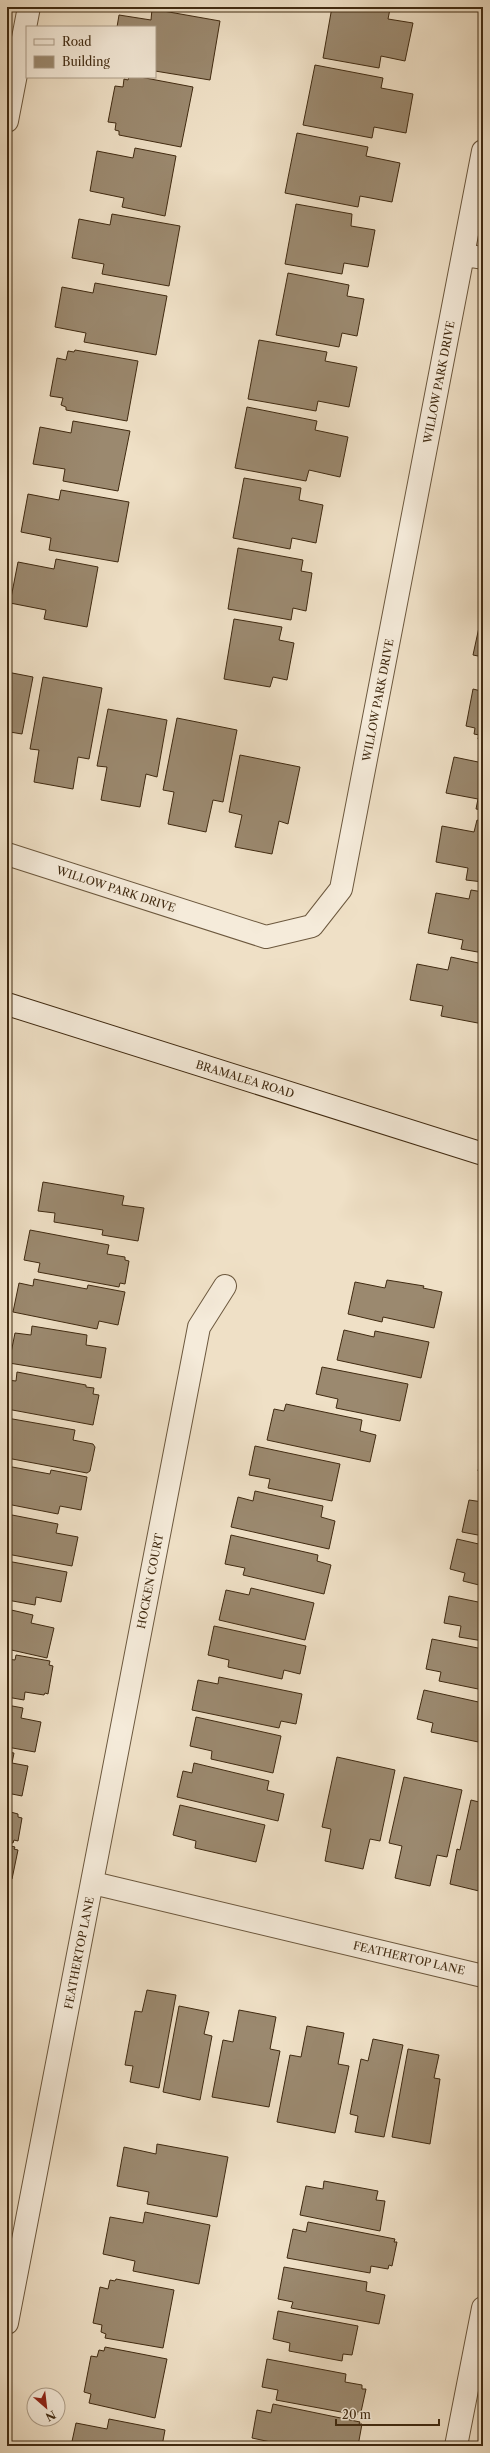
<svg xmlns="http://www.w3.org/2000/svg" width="490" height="2453" viewBox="0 0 490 2453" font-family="'Libre Caslon Text',serif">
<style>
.building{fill:#9b896f;stroke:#402a11}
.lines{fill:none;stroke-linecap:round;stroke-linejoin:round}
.minor-casing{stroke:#6c583e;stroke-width:24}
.secondary-casing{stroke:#402a11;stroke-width:24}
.minor{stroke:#f5ebda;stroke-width:22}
.secondary{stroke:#f5ebda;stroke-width:22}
.labels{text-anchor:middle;stroke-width:4;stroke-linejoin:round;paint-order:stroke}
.street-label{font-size:11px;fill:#402a11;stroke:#f5ebda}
</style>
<rect width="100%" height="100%" fill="#efe0c6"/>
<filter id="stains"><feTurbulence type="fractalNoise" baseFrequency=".005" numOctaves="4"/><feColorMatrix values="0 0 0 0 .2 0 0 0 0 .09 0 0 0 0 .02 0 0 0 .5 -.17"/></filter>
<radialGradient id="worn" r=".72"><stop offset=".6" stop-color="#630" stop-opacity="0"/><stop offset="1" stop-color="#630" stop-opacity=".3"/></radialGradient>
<path class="building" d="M192,7H217L216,11Z
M332,7L390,9L388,19L413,23L405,61L381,56L379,68L323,58Z
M152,9L220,21L210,80L155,71V27H117L119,15L151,20Z
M315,65L383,78L381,88L413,94L406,133L374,127L372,138L303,125Z
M129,77H140L193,87L181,147L119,135V131L115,130L116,123L108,122L115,86L123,87L124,79L128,80Z
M297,133L368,147L366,156L400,163L392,202L360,196L358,207L285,193Z
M135,148L176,156L165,216L122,207L124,198L90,191L97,151L133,158Z
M296,204L352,214L351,226L375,230L368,267L344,263L342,274L285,264Z
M112,214L180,226L169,286L102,274L104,264L72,258L79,219L110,225Z
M288,273L349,285L347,296L364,299L357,336L342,333L339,347L276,335Z
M95,283L167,296L156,355L84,342L86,333L55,327L62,287L93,293Z
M259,340L327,352L325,361L357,367L349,407L318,401L316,411L248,399Z
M75,350L138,361L127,421L66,410V407L61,405L63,398L50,396L57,358L66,360L68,351L74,352Z
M247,407L317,421L315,430L348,437L340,477L309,470L306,481L235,468Z
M73,421L130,431L118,491L63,481L65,469L33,464L40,427L71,433Z
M244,478L301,488L299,500L323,505L316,543L292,538L290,549L233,538Z
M61,490L129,502L118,562L49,550L51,538L21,532L28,494L59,500Z
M238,548L303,560L301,571L312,573L306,611L293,608L291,620L228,609Z
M56,559L98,567L87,627L44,619L46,610L10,603L18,562L54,569Z
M481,618H483V657L473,655Z
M234,619L282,627L279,640L294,643L287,680L273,677L270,687L224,679Z
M7,672L33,677L22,734L10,732L7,746Z
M43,677L102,688L89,759L78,757L73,789L34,782L39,750L30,749Z
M483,683V740L478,739L479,735L474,734L475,728L466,726L473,689L481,691Z
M108,709L167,720L157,777L146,774L140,807L101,800L107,767L97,766Z
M177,718L237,730L223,802L213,800L206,832L168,824L174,792L163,790Z
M240,755L300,767L288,824L279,821L272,854L235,847L242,815L229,812Z
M454,757L483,763V810L476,809L478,799L446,793Z
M477,820L483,822V882L466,880L468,868L436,862L442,826L474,832Z
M471,890L483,892V953L461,949L463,940L428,933L436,893L469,899Z
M451,957L483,964V1024L441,1016L443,1006L410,1000L417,964L448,970Z
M43,1182L124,1196L122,1205L144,1208L138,1241L102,1235L103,1230L54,1222L55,1213L38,1211Z
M30,1230L109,1245L107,1254L125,1257V1260L129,1261L125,1284L120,1283L119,1287L38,1272L40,1263L24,1260Z
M34,1279L87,1289L88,1285L125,1292L118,1325L99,1321L97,1329L13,1312L19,1283L33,1286Z
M387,1280L424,1286L423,1288L442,1292L434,1328L383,1317L382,1322L348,1314L355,1282L385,1288Z
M32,1326L87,1335L86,1345L106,1348L101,1378L9,1363L15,1333L31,1335Z
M344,1330L374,1337L375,1331L429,1342L421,1378L337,1360Z
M322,1367L408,1384L400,1421L336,1408L338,1399L316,1394Z
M17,1372L86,1385V1387L94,1388L93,1394L99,1395L93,1425L7,1409V1380L16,1381Z
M286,1404L362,1420L360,1431L376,1435L370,1462L267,1440L274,1409L284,1411Z
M7,1418L75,1430L73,1440L93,1444L95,1447L90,1471L87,1473L7,1458Z
M255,1446L340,1464L332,1501L268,1488L270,1479L249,1475Z
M483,1449V1471H478Z
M7,1466L50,1474L51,1470L87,1477L81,1510L60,1506L58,1514L7,1504Z
M255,1491L323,1506L321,1517L335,1521L329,1549L231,1527L238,1497L253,1501Z
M469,1500L483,1502V1536L462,1532Z
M7,1514L58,1524L56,1533L78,1537L72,1566L7,1554Z
M231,1535L318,1555L317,1561L331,1565L324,1594L243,1575L245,1568L225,1564Z
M457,1539L483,1545V1586L463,1581L465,1573L450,1569Z
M7,1561L67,1572L61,1602L36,1597L35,1605L7,1600Z
M251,1588L314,1603L305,1640L219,1620L226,1590L249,1595Z
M449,1596L483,1603V1641L459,1637L461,1626L444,1623Z
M7,1609L33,1615L31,1623L54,1628L47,1658L7,1649Z
M214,1626L306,1646L300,1674L284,1670L282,1679L228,1667L229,1660L208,1655Z
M432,1639L483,1649V1690L439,1681L441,1672L426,1669Z
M16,1655L50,1661L49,1665L53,1666L48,1694L45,1693L44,1695L25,1692L24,1700L7,1697V1659L15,1660Z
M219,1677L302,1694L296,1724L281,1721L279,1728L192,1710L198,1680L218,1684Z
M424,1690L483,1703V1743L431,1732L433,1723L417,1719Z
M7,1705L23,1708L21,1718L41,1722L35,1752L7,1747Z
M196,1717L281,1736L273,1773L211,1759L212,1751L190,1746Z
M7,1752L14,1753L12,1763L28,1766L22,1796L7,1793Z
M337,1757L395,1770L380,1841L370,1839L363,1869L325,1861L331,1829L322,1827Z
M194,1763L269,1781L267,1790L284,1794L278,1821L177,1797L183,1771L192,1773Z
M404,1777L462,1790L447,1857L437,1855L430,1886L395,1878L402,1846L389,1843Z
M471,1800L483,1803V1871L479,1891L450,1884L457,1849L460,1850Z
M180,1805L265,1825L256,1862L195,1848L196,1841L173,1835Z
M7,1811L18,1814V1817L22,1818L18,1841L14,1840L13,1843L7,1842Z
M7,1845L15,1847L14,1849L18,1850L12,1879L9,1878L8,1882Z
M147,1990L176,1995L159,2088L130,2082L133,2066L125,2065L135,2011L142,2012Z
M179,2006L209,2012L204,2034L212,2036L200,2100L163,2092Z
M239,2010L276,2017L270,2049L280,2051L269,2107L212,2097L223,2040L233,2042Z
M307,2026L344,2033L338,2064L349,2066L335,2133L277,2122L290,2055L301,2057Z
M373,2039L403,2045L384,2137L355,2132L358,2116L350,2114L361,2059L368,2061Z
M408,2049L439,2055L434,2078L440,2079L430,2144L392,2137Z
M157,2144L228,2157L217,2217L147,2204L149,2192L117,2186L124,2147L156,2154Z
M324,2181L378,2191L376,2200L385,2201L380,2231L300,2215L306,2186L323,2189Z
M145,2212L210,2225L199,2284L133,2271L135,2261L103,2254L110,2217L143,2223Z
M308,2222L395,2239L394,2242H397L392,2266L389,2265L388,2269L371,2266L370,2273L287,2258L293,2229L306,2232Z
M284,2267L367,2282L366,2291L385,2295L379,2324L291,2308L293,2302L278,2299Z
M116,2279L174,2290L163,2348L105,2338L106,2334L101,2332L102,2325L93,2323L100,2287L108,2289L110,2280L115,2281Z
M278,2311L358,2326L352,2355L343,2354L342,2361L289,2351L290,2343L273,2339Z
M105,2347L167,2359L155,2418L89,2403L91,2394L84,2392L91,2356L97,2357L99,2350L104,2351Z
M267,2359L346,2374L345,2382L362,2385V2389H366L361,2412H357V2415L276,2400L278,2390L262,2387Z
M273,2404L360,2422L359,2424H362L358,2446H289L252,2438L257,2410L271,2413Z
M109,2419L165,2430L162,2446H71L76,2423L107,2429Z"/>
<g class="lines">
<g class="minor-casing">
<path id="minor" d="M7,121L29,7
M464,255L483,258
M7,854L266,937L312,926L341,889L483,151
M93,1883L483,1976
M7,2323L199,1327L225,1286
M456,2446L483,2308"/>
</g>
<g class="secondary-casing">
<path id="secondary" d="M7,1004L483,1154"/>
</g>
<use href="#minor" class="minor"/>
<use href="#secondary" class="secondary"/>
</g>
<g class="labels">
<g class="street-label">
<text transform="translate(439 382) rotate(-79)" y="4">WILLOW PARK DRIVE</text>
<text transform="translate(378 700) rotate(-79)" y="4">WILLOW PARK DRIVE</text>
<text transform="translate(116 889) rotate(18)" y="4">WILLOW PARK DRIVE</text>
<text transform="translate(245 1079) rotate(17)" y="4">BRAMALEA ROAD</text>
<text transform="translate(150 1581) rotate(-79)" y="4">HOCKEN COURT</text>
<text transform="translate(79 1953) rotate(-79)" y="4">FEATHERTOP LANE</text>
<text transform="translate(409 1958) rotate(13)" y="4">FEATHERTOP LANE</text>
</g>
</g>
<rect width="490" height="2453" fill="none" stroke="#efe0c6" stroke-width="24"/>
<rect x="8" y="8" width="474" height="2437" fill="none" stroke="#402a11" stroke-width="2"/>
<rect x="12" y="12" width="466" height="2429" fill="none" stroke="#402a11"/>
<rect x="26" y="26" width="130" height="52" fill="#f5ebda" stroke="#ad9e8a"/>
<rect x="34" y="39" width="20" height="6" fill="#f5ebda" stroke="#ad9e8a"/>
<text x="62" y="46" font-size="12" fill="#402a11">Road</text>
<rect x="34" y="56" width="20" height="12" fill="#9b896f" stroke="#ad9e8a"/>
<text x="62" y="66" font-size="12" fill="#402a11">Building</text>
<g transform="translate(46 2407) rotate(152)"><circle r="19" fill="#f5ebda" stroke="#ad9e8a"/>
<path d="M0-3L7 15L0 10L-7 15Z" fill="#8f2418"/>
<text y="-6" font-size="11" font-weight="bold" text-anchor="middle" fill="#402a11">N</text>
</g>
<path d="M336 2419v6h103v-6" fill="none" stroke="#402a11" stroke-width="2"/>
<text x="342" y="2419" font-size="12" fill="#402a11" stroke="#f5ebda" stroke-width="3" paint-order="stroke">20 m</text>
<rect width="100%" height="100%" filter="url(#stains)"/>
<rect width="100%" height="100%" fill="url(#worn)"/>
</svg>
